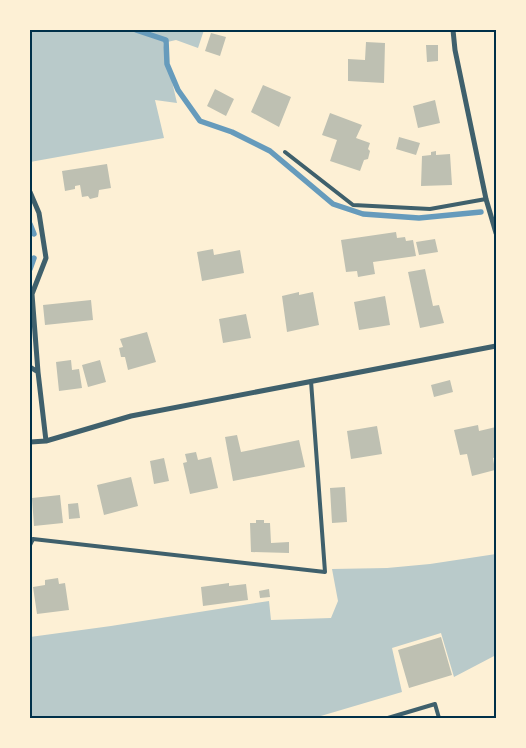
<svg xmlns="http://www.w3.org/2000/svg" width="526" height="748" viewBox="0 0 526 748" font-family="Jost,sans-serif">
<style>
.green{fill:#b9caca}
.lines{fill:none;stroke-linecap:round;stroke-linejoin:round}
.stream{stroke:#669bbc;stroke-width:5.5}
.building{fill:#bec0b2}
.service{stroke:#3f606c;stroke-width:4}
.minor{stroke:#3f606c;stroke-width:5}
.neatline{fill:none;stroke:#003049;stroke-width:2}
</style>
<rect width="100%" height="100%" fill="#fdf0d5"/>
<path class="green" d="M30,30H204L198,48L176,40L163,43L177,103L155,100L164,138L30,162Z
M496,554V655L454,677L441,633L392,648L402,692L314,718H30V637L111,626L269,601L271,620L331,618L338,601L332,569L387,568L430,564Z"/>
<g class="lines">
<path class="stream" d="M136,30L166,40L167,64L178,90L200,121L232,132L270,151L333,204L363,214L419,218L481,212
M30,224L34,234
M30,269L34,258"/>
</g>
<path class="building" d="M211,33L226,37L220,56L205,51Z
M366,42L385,43L384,83L348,81V59L365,60Z
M426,45H438V61L427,62Z
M263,85L291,97L279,127L251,112Z
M215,89L234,99L226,116L207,106Z
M435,100L440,123L418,128L413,106Z
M330,113L362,125L356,138L370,143L368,149L370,151L368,159L364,160L360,171L330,161L337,140L322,135Z
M399,137L420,143L416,155L396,149Z
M436,151V155L450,154L452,185L421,186L422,156L431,155V152Z
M107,164L111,188L99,190L98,197L90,199L88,196L82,197L80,185L75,186V189L65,191L62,171Z
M396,232L397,238L405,237L406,241L413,240L416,256L373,262L375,274L358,277L357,271L346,272L341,240Z
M435,239L438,252L419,255L416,242Z
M213,249L214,255L240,250L244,273L202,281L197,252Z
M425,269L433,306L439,305L444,323L420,328L408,272Z
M299,292V295L313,292L319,325L287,332L282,296Z
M385,296L390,325L359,330L354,302Z
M91,300L93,320L45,325L43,305Z
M246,314L251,338L223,343L219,319Z
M147,332L156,362L128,370L125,357H121L119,348L123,347L120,339Z
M71,360L72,370L79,369L82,388L59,391L56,362Z
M100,360L106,382L88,387L82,365Z
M450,380L453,392L434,397L431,385Z
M478,425L479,431L496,427V457L493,458L495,470L472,476L467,454L460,455L454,430Z
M377,426L382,454L351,459L347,431Z
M237,435L241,452L299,440L305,467L233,481L225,437Z
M196,452L198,460L211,457L218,488L190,494L183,463L187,462L185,454Z
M164,458L169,481L154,484L150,461Z
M131,477L138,506L104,515L97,485Z
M345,487L347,522L332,523L330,488Z
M60,495L63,523L34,526L32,498Z
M78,503L80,518L69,519L68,504Z
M256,520H264V523H270L271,543L289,542V553L251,552L250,523H256Z
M58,578L59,584L65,583L69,610L37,614L33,587L45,585V580Z
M229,583V586L246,584L248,600L203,606L201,587Z
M269,589L270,597L260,598L259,591Z
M441,637L452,675L409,688L398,650Z"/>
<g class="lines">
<path class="service" d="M285,152L353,205L430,209L486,199
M30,545L33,539L325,572L311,381
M388,718L435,704L439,718"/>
<path class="minor" d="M453,30L455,50L486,199L496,233
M30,192L39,213L46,258L32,294L38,372
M30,367L38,372L46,441
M30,442L46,441L131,416L496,346"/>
</g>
<rect width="526" height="748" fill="none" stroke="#fdf0d5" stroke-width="62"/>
<rect x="31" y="31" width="464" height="686" class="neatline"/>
</svg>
